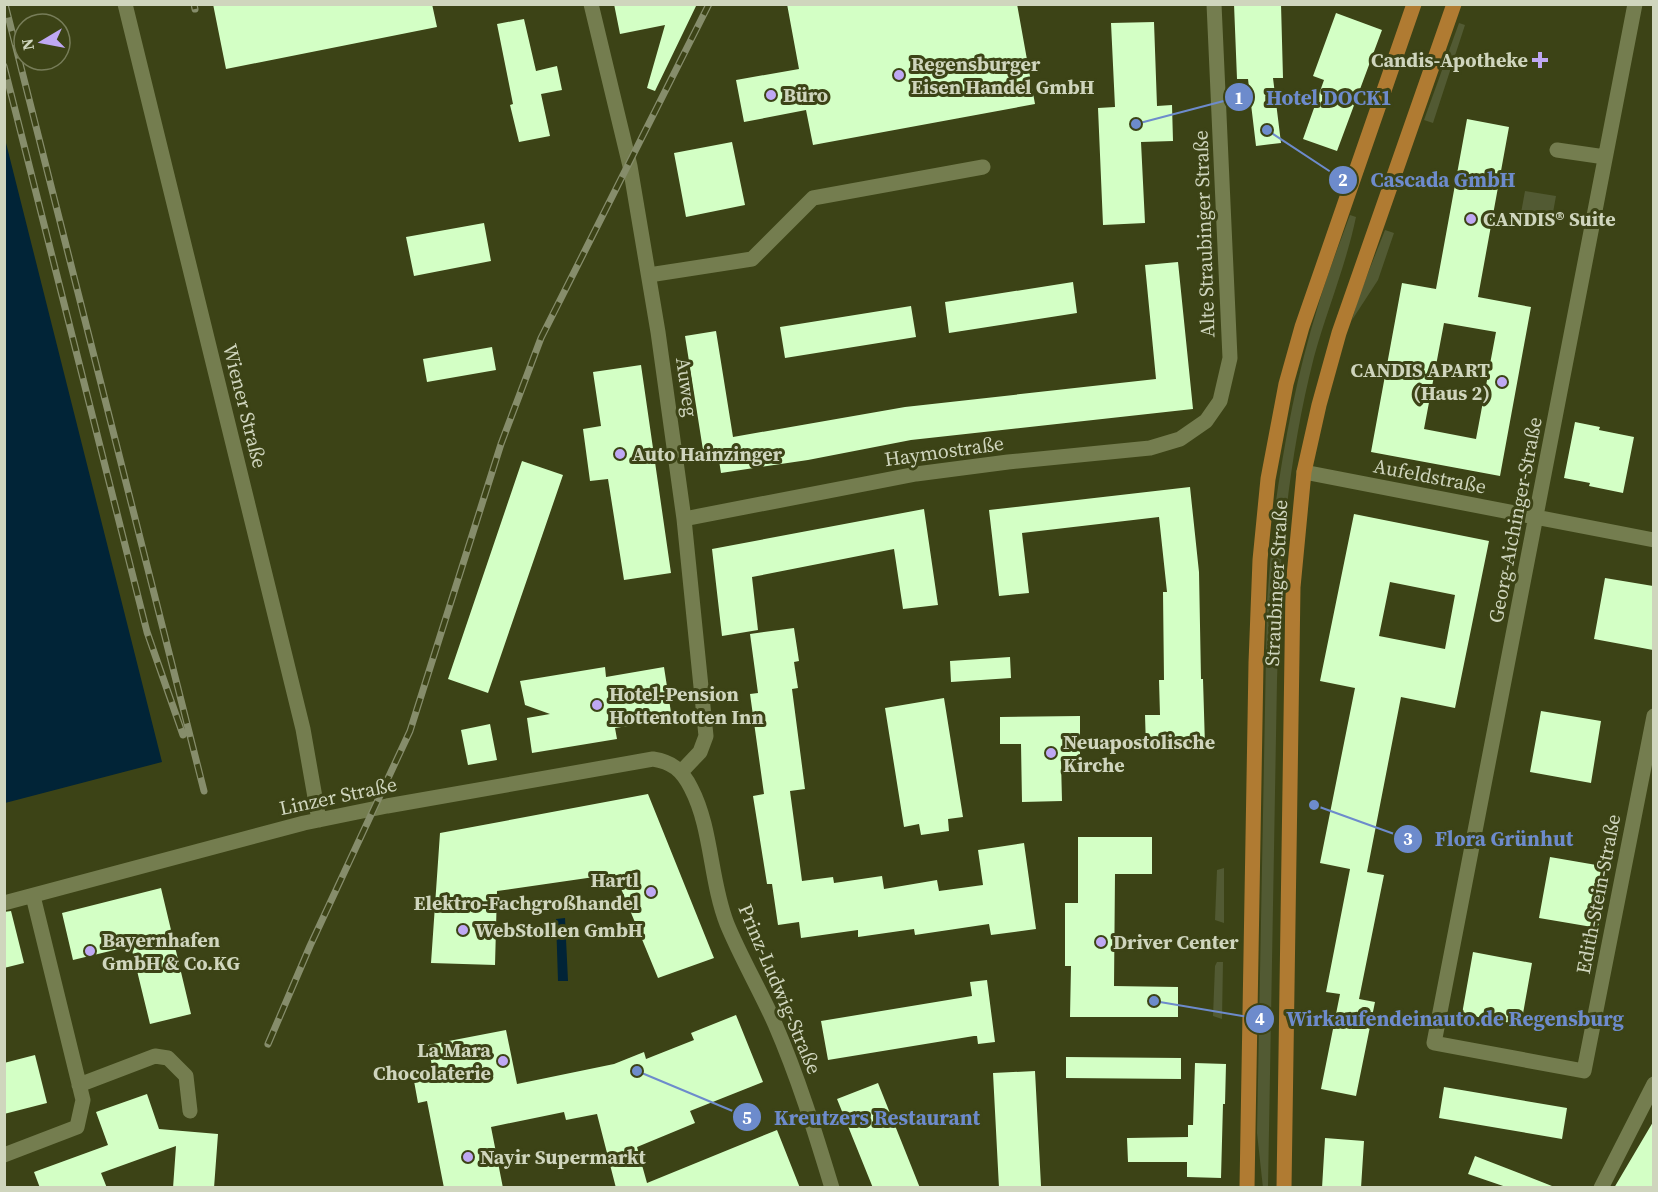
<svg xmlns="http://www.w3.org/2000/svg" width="1658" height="1192" viewBox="0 0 1658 1192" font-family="'Source Serif 4',serif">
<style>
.green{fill:#525a33}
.water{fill:#012437}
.building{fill:#d3ffc5;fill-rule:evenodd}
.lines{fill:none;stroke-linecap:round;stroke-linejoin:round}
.minor{stroke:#747d4f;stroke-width:15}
.major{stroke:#b07b32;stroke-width:15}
.rail-casing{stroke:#868d6b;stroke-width:7}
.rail{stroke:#3c4316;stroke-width:4.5;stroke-dasharray:14;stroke-linecap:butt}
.poi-dot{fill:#bfa8f4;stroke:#3c4316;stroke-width:2}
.labels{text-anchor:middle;stroke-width:6;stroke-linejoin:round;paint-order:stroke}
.poi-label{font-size:20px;font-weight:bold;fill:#cfd5bd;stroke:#3c4316;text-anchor:start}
.street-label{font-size:20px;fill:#cfd5bd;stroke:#3c4316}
.leader{fill:none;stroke:#6d8bcc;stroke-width:2}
.callout-dot{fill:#6d8bcc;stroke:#3c4316;stroke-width:2}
.mark-label{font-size:18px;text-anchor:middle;font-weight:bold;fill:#fff}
.callout-label{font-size:21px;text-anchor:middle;font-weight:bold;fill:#6d8bcc;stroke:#3c4316;stroke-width:6;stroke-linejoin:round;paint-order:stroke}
</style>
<rect width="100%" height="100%" fill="#3c4316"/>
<path class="green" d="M1459,23L1465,25L1433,123L1424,120Z
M1525,191L1556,196L1550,229L1519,224Z
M1350,215L1356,217C1346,265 1327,310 1314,357C1300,412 1291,467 1285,523L1273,522C1283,449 1296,377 1318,306C1327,275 1339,245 1350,215Z
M1385,230L1394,233L1378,280L1352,320L1359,296Z
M1272,539H1282L1277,680L1268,1187L1263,1188L1257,1133L1267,602Z
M1224,868V923L1215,920L1217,870Z
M1217,962H1223L1222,1019L1213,1016L1215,966Z"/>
<path class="water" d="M4,135L162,762L5,803H4Z
M565,918L568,981H558L556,919Z"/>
<path class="building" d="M213,4H432L437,27L226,69Z
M614,4H697L655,91L647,88L665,25L620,34Z
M787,4H1017L1035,104L813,145L806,110L744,122L736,80L799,69Z
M1234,4H1281L1283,78H1273L1281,143L1256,146L1248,79H1237Z
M1336,13L1382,30L1337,151L1303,139L1324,80L1313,76Z
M524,19L536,71L557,66L562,90L541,94L550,136L519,142L510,105L513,104L497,24Z
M1154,22L1157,106L1172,105L1173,141L1141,142L1145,223L1103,225L1098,108L1115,107L1111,23Z
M1467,119L1509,127L1478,297L1531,307L1500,476L1371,452L1402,283L1436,289ZM1444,323L1496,332L1476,439L1424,429Z
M732,142L745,205L686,217L674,153Z
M484,223L491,261L414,276L406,237Z
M1178,262L1193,409L911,440L808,460L721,473L717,448L703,450L685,336L716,331L733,437L905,407L1156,379L1145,265Z
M1073,282L1077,313L949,333L945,302Z
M911,306L916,337L785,358L780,327Z
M492,347L496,370L427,382L423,359Z
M641,365L671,573L624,580L608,479L590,481L583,429L601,426L593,372Z
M1575,422L1600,427L1599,430L1634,437L1623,493L1589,486L1590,483L1564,478Z
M522,461L563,475L488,693L448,679Z
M1190,487L1199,572L1201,679H1203L1205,746L1146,747L1145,715H1160L1159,680H1164L1163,592H1167L1159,517L1022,533L1029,593L999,596L989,510Z
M924,509L938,605L903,609L894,549L752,577L758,630L722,636L712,549Z
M1354,514L1489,541L1455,708L1401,697L1367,872L1384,875L1359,999L1375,1002L1356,1096L1321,1089L1340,994L1326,992L1350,869L1320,863L1355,688L1320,681ZM1390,582L1455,595L1445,649L1379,636Z
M1605,578L1653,586V650L1594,639Z
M794,628L799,661L794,662L798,688L792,689L805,789L790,791L802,881L833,877L834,883L882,876L884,889L937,880L939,891L983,885L978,850L1024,843L1036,929L991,935L989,924L915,935L914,929L858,937V930L801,938L799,922L778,925L772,884H767L753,796L764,794L750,694L758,693L750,634Z
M1010,657L1011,678L951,682L950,661Z
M605,667L606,677L664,667L672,719L615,728L617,739L532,753L527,718L550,714L525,705L520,681Z
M944,698L963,817L948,819L949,831L921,835L919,824L904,827L885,708Z
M1541,711L1601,721L1591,783L1530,772Z
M1080,716V761H1061L1062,801L1022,802L1021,744H1000V717Z
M490,724L497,760L468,765L461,730Z
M648,794L714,958L658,978L615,874L497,891L495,965L431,963L440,833Z
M1078,837H1152V874H1115L1114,986L1178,987V1017H1070L1071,966H1065V903H1078Z
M1550,857L1608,867L1598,928L1539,918Z
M161,888L191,1014L150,1024L131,946L73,960L62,913Z
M11,911L24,963L4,968V912Z
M1473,952L1532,963L1521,1025L1462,1014Z
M987,980L995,1042L978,1044L977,1036H974L828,1060L821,1021L972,996L970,982Z
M736,1015L763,1082L690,1111L695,1123L637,1147L647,1183L777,1130L800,1188H616L597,1114L566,1120L564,1112L491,1127L503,1188H444L427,1101L418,1103L414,1081L434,1077L428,1045L506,1030L517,1084L614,1064L644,1052L646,1059L694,1040L691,1033Z
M35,1055L47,1103L4,1114V1063Z
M1066,1057L1181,1058V1079L1066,1078Z
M1195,1063L1226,1064L1225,1104H1223L1221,1178L1187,1177V1162H1128L1127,1138L1188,1137V1125H1193Z
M1035,1071L1041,1186L999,1188L993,1073Z
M878,1083L920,1188H873L837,1099Z
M1444,1087L1567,1108L1562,1139L1439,1118Z
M147,1094L159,1129L218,1134L214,1188H173L176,1146L101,1173L107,1188H40L34,1172L108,1145L96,1112Z
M1653,1122V1188H1614Z
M1325,1138L1364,1141L1361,1188H1322Z
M1475,1156L1552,1186V1188H1509L1468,1174Z"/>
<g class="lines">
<path class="minor" d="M125,4L303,729L319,820
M591,4L630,166L658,332L684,519L706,736L700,752L681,772
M1635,4L1434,1043L1584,1071L1654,716
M1557,150L1605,157
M649,275L752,259L813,198L983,167
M1304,472L1654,540
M684,519L916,474L1008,462L1150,448L1180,439L1206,421L1220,401L1230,358L1214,4
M4,903L304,823L387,806L653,759C672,762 682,770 691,788C712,828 710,881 727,924C741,958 760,990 775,1024C798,1077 815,1132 832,1188
M79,1085L155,1056L168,1058L186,1076L190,1111
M4,1155L77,1127L83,1100L33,896
M1601,1188L1654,1084"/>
<path class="major" d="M1247,1188L1256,663L1260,560L1268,479L1286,384L1302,327L1414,4
M1284,1188L1293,587L1304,472L1319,405L1339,333L1454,4"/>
<g class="rail-casing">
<path id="rail" d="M5,4L204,791
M194,4L195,9
M4,66L147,632L183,735
M268,1044L310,946L410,731L501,444L541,338L709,4"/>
</g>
<use href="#rail" class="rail"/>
</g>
<g class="poi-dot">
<path d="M1537 51h6v6h6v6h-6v6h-6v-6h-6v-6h6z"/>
<circle cx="899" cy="75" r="6"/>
<circle cx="771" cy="95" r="6"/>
<circle cx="1471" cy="219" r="6"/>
<circle cx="1502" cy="382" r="6"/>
<circle cx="620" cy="454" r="6"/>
<circle cx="597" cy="705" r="6"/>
<circle cx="1051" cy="753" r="6"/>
<circle cx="651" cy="892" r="6"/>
<circle cx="463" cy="930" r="6"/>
<circle cx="1101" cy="942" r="6"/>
<circle cx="90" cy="951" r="6"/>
<circle cx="503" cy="1061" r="6"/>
<circle cx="468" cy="1157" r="6"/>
</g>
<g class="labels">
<g class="poi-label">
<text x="1528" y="67" text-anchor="end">Candis-Apotheke</text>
<text x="911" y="71">Regensburger<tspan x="911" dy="23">Eisen Handel GmbH</tspan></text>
<text x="783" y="102">Büro</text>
<text x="1483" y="226">CANDIS® Suite</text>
<text x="1490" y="377" text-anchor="end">CANDIS APART<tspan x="1490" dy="23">(Haus 2)</tspan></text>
<text x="632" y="461">Auto Hainzinger</text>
<text x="609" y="701">Hotel-Pension<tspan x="609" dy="23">Hottentotten Inn</tspan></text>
<text x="1063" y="749">Neuapostolische<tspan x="1063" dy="23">Kirche</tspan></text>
<text x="639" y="887" text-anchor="end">Hartl<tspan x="639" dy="23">Elektro-Fachgroßhandel</tspan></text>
<text x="475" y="937">WebStollen GmbH</text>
<text x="102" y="947">Bayernhafen<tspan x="102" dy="23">GmbH &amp; Co.KG</tspan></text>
<text x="1113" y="949">Driver Center</text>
<text x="491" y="1057" text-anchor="end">La Mara<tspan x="491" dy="23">Chocolaterie</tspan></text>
<text x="480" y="1164">Nayir Supermarkt</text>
</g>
<g class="street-label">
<text transform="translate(1204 234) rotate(-92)" y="7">Alte Straubinger Straße</text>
<text transform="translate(687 387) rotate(82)" y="7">Auweg</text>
<text transform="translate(245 406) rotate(76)" y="7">Wiener Straße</text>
<text transform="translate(944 451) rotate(-8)" y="7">Haymostraße</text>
<text transform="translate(1430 476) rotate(11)" y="7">Aufeldstraße</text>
<text transform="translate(1515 520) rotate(-79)" y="7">Georg-Aichinger-Straße</text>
<text transform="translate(1276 583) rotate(-87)" y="7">Straubinger Straße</text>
<text transform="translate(338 796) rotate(-12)" y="7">Linzer Straße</text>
<text transform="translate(1598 894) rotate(-79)" y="7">Edith-Stein-Straße</text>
<text transform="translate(780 989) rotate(67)" y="7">Prinz-Ludwig-Straße</text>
</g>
</g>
<path class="leader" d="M1136 124L1239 97M1267 130L1343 180M1314 805L1408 839M1154 1001L1260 1019M637 1071L747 1117"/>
<g class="callout-dot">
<circle cx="1136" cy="124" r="6"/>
<circle cx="1267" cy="130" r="6"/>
<circle cx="1314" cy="805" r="6"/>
<circle cx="1154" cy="1001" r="6"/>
<circle cx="637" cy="1071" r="6"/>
<circle cx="1239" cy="97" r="15"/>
<circle cx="1343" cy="180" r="15"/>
<circle cx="1408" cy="839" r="15"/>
<circle cx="1260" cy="1019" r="15"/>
<circle cx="747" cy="1117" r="15"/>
</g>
<g class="mark-label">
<text x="1239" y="104">1</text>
<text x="1343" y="186">2</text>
<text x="1408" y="845">3</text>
<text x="1260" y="1025">4</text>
<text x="747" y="1124">5</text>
</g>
<g class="callout-label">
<text x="1329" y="105">Hotel DOCK1</text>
<text x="1443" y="187">Cascada GmbH</text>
<text x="1504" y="846">Flora Grünhut</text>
<text x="1455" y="1026">Wirkaufendeinauto.de Regensburg</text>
<text x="877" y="1125">Kreutzers Restaurant</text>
</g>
<rect width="1658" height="1192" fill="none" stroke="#cfd5bd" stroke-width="12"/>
<g transform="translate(42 42) rotate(260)"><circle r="28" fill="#3c4316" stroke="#777d59" stroke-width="1.5"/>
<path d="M0-4.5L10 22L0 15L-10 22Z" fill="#bfa8f4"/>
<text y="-9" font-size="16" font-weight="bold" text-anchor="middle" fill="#cfd5bd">N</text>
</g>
</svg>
